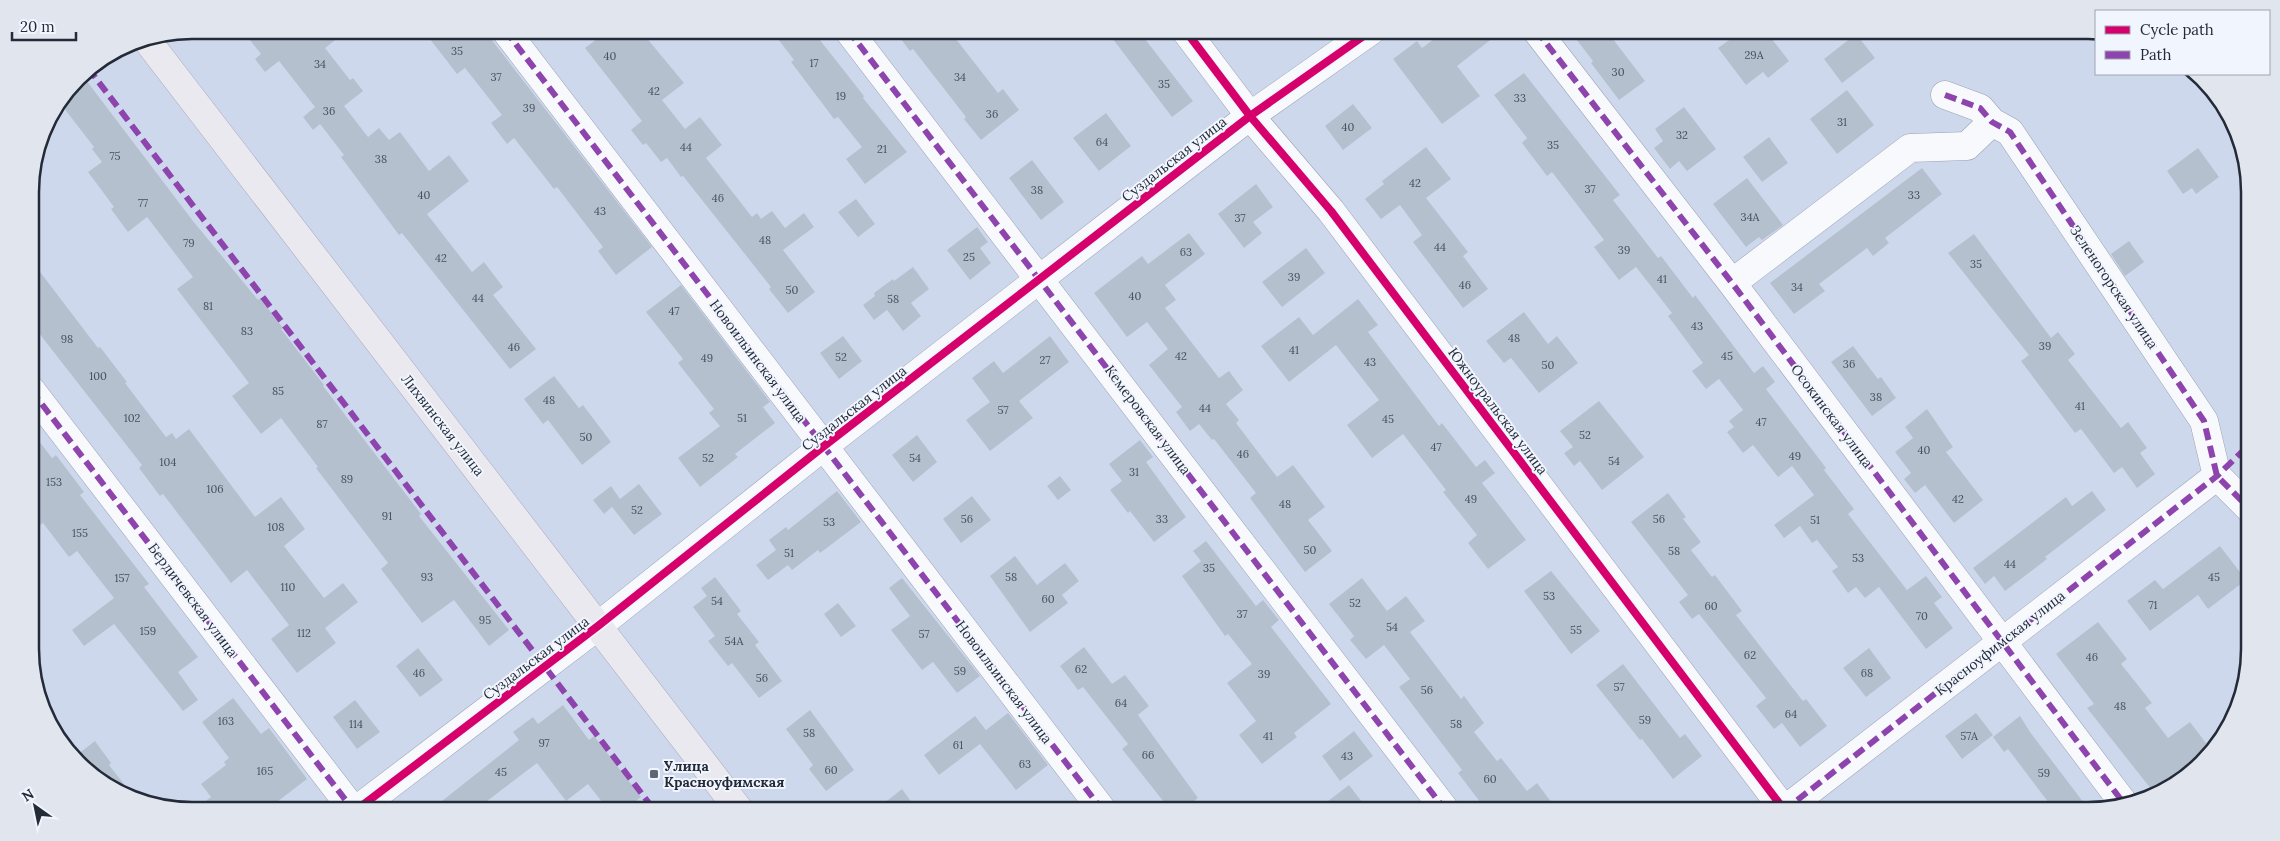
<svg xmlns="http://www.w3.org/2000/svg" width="2280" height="841" viewBox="0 0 2280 841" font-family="Lora,serif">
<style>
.green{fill:#b4d6c0}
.building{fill:#b5c0cf}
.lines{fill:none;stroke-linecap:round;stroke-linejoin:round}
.minor-casing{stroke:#9aa2b1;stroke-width:29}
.major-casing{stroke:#aaa9ba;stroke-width:29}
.minor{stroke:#f8f9fc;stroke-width:28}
.major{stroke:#ebe9f0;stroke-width:28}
.quiet{stroke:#8e44ad;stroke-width:6;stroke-dasharray:12 6;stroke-linecap:butt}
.cycleway-casing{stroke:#f1f5fd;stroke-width:11}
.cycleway{stroke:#d6006c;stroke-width:8}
.poi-dot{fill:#5f6777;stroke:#f1f5fd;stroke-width:2}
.labels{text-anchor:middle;stroke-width:4;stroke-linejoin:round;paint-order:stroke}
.number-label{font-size:11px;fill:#48505e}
.street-label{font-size:14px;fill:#232a38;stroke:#f1f5fd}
.poi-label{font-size:14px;font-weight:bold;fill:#232a38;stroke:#f1f5fd;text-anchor:start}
.rim{fill:none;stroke:#232a38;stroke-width:2.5}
</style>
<rect width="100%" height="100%" fill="#ced8ed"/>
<path class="green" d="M1891,30H1962L1959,33L1894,35Z"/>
<path class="building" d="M242,30H348L325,48L350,80L353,78L363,91L344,106L368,137L379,128L389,140L400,132L429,171L449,155L469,181L427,214L472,272L484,262L503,287L493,295L536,349L510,369L402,233L399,235L341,157L344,155L320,124L313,130L303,117L315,107L279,61L265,72L255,59L261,54Z
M423,30H484L652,247L616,275L598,251L603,247L557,187L554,189L514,138L507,144L491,123L502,115L465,68L457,74Z
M625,30H640L684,83L662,100L685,129L700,117L722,145L706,158L752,217L757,213L761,219L772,211L785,228L804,213L814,227L783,250L815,292L788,313L769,289L771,287L683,176L681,177L667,158L661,162L646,143L643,145L631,130L642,121L585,48L606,32L612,40Z
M771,30H812L864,96L863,98L907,152L865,184L846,159L862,147L838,117L834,119L791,62L794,60Z
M894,30H949L998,93L1003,89L1019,110L981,140L964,119L966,117L913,49L910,51Z
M1106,30H1138L1193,101L1172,117Z
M1446,30H1503L1457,66L1480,96L1442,124L1393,59L1417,41L1422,48Z
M1569,30H1606L1645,81L1619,100L1591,63L1593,61Z
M1743,30H1765L1789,61L1768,78L1763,72L1746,85L1718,48Z
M1856,34L1875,58L1842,83L1824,59Z
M1524,73L1620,195L1613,200L1658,258L1661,256L1693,298L1695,295L1754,373L1763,366L1775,382L1766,389L1807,443L1826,468L1824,470L1854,509L1848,514L1907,590L1926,576L1942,597L1934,603L1953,628L1926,649L1879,587L1865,598L1856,587L1848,593L1832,571L1838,567L1817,540L1812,543L1800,526L1784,538L1774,525L1814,495L1792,466L1778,477L1753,445L1743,453L1727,432L1734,427L1729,421L1743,410L1719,379L1706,389L1692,371L1703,363L1668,316L1672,313L1636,267L1619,280L1594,247L1604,240L1552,172L1547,176L1522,143L1527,138L1494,95Z
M86,80L193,221L258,300L260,298L283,328L281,329L324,385L323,386L421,514L419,516L509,630L489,646L454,600L422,623L381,569L388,563L316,468L318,467L281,418L261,434L232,396L249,383L177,289L193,277L147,217L128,232L111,209L114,207L88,172L102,162L92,149L94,147L60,103L65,96Z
M1847,90L1874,125L1837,154L1810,119Z
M1353,104L1372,128L1343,150L1325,126Z
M1684,107L1716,149L1687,171L1679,161L1670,169L1654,148L1663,141L1655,129Z
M1106,113L1131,146L1099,171L1073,138Z
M1769,137L1788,163L1762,182L1743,157Z
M1426,147L1451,179L1426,198L1468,252L1463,256L1488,289L1463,308L1413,242L1422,235L1400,205L1381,219L1365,199L1384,184L1382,181Z
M2198,148L2219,177L2196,194L2192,188L2183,194L2167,171Z
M1032,160L1064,202L1041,220L1009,178Z
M1922,168L1942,194L1885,238L1889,243L1873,256L1867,248L1819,284L1825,291L1794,314L1770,283Z
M1747,178L1783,225L1762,240L1759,237L1746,247L1713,204Z
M1256,184L1273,207L1253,222L1262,233L1244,248L1218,214Z
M856,199L875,224L858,237L838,212Z
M977,227L988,242L980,248L991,263L970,280L947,250Z
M1189,233L1205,254L1165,285L1176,300L1165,308L1219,378L1229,371L1243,390L1226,404L1239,420L1236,423L1277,477L1293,465L1325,507L1308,520L1332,551L1305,572L1250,498L1256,493L1214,439L1212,440L1199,424L1190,431L1176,412L1182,407L1149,365L1168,349L1147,322L1127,337L1094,293L1142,256L1148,264Z
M1974,234L2051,338L2058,332L2075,354L2068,360L2121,428L2128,422L2147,448L2140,453L2155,474L2137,488L2122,467L2114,473L2081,429L2075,433L2021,361L2029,355L1948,253Z
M2129,241L2144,262L2125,276L2111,254Z
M1306,248L1325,273L1282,307L1262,282Z
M31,260L98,348L100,347L127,382L125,383L166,437L172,433L176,439L189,429L255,517L281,497L305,529L284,546L324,598L343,583L358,602L325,628L336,643L297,673L271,639L289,625L247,570L231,583L163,494L160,496L139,468L142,465L31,323Z
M913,267L929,289L911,303L921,316L903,331L887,310L874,320L863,305L875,296L874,293L893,279L894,281Z
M681,285L770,402L763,407L775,423L735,454L738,457L700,487L678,458L720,426L709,413L714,409L678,363L683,359L646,312Z
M1358,299L1378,325L1368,332L1439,426L1442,423L1476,467L1485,460L1495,473L1482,483L1526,540L1488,569L1468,543L1477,535L1443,492L1446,490L1403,434L1372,458L1347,425L1379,400L1336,345L1289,382L1261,346L1299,317L1313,335Z
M1524,312L1548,344L1557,336L1578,363L1539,393L1511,358L1504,363L1486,341Z
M843,336L862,361L839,379L820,353Z
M1050,336L1069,362L1019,401L1033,418L990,451L966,420L990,402L972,378L994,361L1003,373Z
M1853,346L1878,379L1881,377L1896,398L1872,416L1831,362Z
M554,376L579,408L583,405L611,442L582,465L548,420L543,424L524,399Z
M1599,401L1644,457L1602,490L1580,461L1574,466L1564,453L1573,447L1560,431Z
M1927,409L1953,447L1946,452L1983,500L1954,523L1925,485L1915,493L1904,479L1911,473L1895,452L1913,438L1905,427Z
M32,432L52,458L56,455L84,492L80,495L149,584L144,587L198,657L178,672L198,700L183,711L114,624L84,646L72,630L114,598L77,551L69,557L43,523L32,531Z
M917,435L937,462L913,482L892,455Z
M1140,440L1153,457L1146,462L1186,517L1154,542L1130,511L1128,513L1110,490L1122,481L1109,464Z
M1060,476L1071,490L1058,500L1047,486Z
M639,484L662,514L634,535L612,507L604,514L593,500L611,486L620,499Z
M837,491L861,522L820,553L818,550L792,570L788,565L768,580L756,565L776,550L769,540L786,527L788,530Z
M2092,491L2106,510L2045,557L2047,559L2005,591L1994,576L1985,584L1973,568L2066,497L2072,506Z
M1668,493L1686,517L1683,519L1701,542L1691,550L1712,577L1715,575L1742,611L1736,615L1788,682L1803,701L1806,699L1827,726L1800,747L1782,723L1774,729L1756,706L1766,698L1699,614L1692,619L1679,602L1688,595L1631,522Z
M972,496L991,520L961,543L943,519Z
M1206,541L1256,606L1263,600L1279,620L1271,627L1331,704L1294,733L1297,737L1262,764L1239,735L1256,721L1227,683L1252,664L1228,634L1225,636L1182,576L1201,561L1193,551Z
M2220,546L2246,580L2208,609L2198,595L2150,631L2127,601L2155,580L2163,589Z
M1015,556L1037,585L1065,563L1079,581L1062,595L1068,603L1030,632L990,576Z
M1551,571L1600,631L1571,654L1524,591Z
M715,577L741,611L737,614L759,642L755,645L782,681L759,698L732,663L728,666L708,641L715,636L693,607L707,596L701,588Z
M902,578L980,676L957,693L933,662L922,670L891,630L910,616L889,588Z
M1362,578L1387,611L1406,596L1425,621L1410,632L1461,699L1464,696L1484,723L1474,732L1497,761L1501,758L1527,791L1537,783L1558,811H1487L1458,773L1462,770L1399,687L1410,679L1384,645L1366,659L1350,640L1354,636L1329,604Z
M838,603L856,626L841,637L824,614Z
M2098,622L2127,659L2121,664L2152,703L2145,708L2168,738L2190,722L2212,751L2155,794L2087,708L2094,704L2056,654Z
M1084,647L1112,684L1125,675L1149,706L1138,715L1198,798L1181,811H1171L1122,749L1128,744L1083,687L1078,690L1060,666Z
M418,648L443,680L420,697L396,666Z
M1869,648L1891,678L1866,697L1843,668Z
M1623,664L1680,738L1685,734L1702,756L1673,779L1642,739L1640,740L1596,685Z
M233,698L261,734L269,728L307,779L265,811H193L211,797L201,784L226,765L224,762L229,758L202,722Z
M355,700L380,732L357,749L333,717Z
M563,705L589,740L594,736L641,797L623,811H609L588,784L566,801L537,763L474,811H450L442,801L519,740L513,732L533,717L538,724Z
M810,710L854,770L826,791L809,769L813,765L786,729Z
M1008,713L1048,765L1016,790L980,744L939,775L924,755L975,716L986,730Z
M1976,713L1993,735L1962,759L1945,736Z
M2020,716L2030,732L2090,811H2055L2008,749L2004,752L1993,737Z
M1354,731L1373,756L1340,781L1322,756Z
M95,741L111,763L109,765L131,793L129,795L73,758Z
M1349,785L1369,811H1315Z
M902,789L918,811H874Z"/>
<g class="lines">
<g class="minor-casing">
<path id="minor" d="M505,30L1103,811
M848,30L1446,811
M1185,30L1250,116L1331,211L1785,811
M1536,30L1732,283L2125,805
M1945,95L1980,108L1992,122L2010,132L2204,421L2217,476L2250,509
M1732,283L1910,148L1967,146L1992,122
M31,390L354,811
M355,811L598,626L824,446L1250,116L1372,30
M1783,811L2217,476"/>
</g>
<g class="major-casing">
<path id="major" d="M146,39L740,811"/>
</g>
<use href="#minor" class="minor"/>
<use href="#major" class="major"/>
<path class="quiet" d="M505,30L1103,811
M848,30L1446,811
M1536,30L1732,283L2125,805
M88,68L655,811
M1945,95L1980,108L1992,122L2010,132L2204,421L2217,476L2250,509
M31,390L354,811
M1783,811L2217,476L2249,445"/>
<g class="cycleway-casing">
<path id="cycleway" d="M1185,30L1250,116L1331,211L1785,811
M355,811L598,626L824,446L1250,116L1372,30"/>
</g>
<use href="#cycleway" class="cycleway"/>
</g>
<rect class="poi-dot" x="649" y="769" width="10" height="10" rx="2.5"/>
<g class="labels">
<g class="number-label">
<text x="457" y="55">35</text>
<text x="1754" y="59">29А</text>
<text x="610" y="60">40</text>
<text x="814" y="67">17</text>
<text x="320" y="68">34</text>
<text x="1618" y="76">30</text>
<text x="496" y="81">37</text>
<text x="960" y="81">34</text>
<text x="1164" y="88">35</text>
<text x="654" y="95">42</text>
<text x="841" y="100">19</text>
<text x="1520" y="102">33</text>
<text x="529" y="112">39</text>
<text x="329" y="115">36</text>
<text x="992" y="118">36</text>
<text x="1842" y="126">31</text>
<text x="1348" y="131">40</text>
<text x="1682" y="139">32</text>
<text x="1102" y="146">64</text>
<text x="1553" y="149">35</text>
<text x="686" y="151">44</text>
<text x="882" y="153">21</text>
<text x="115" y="160">75</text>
<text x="381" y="163">38</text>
<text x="1415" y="187">42</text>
<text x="1590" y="193">37</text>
<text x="1037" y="194">38</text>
<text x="424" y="199">40</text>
<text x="1914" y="199">33</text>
<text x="718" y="202">46</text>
<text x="143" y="207">77</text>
<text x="600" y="215">43</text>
<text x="1750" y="221">34А</text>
<text x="1240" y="222">37</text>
<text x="765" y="244">48</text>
<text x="189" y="247">79</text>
<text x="1440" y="251">44</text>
<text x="1624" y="254">39</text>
<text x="1186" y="256">63</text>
<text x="969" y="261">25</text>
<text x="441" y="262">42</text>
<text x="1976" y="268">35</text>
<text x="1294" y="281">39</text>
<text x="1662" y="283">41</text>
<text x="1465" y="289">46</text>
<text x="1797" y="291">34</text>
<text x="792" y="294">50</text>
<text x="1135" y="300">40</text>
<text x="478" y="302">44</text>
<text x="893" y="303">58</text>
<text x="208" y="310">81</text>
<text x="674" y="315">47</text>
<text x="1697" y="330">43</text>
<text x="247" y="335">83</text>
<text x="1514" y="342">48</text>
<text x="67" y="343">98</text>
<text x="2045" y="350">39</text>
<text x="514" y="351">46</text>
<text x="1294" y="354">41</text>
<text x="1181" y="360">42</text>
<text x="1727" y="360">45</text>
<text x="841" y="361">52</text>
<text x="707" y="362">49</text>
<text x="1045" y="364">27</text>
<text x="1370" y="366">43</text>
<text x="1849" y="368">36</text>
<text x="1548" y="369">50</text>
<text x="98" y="380">100</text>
<text x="278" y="395">85</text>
<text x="1876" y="401">38</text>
<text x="549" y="404">48</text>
<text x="2080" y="410">41</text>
<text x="1205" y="412">44</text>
<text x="1003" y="414">57</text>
<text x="132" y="422">102</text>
<text x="742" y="422">51</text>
<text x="1388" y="423">45</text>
<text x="1761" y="426">47</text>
<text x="322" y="428">87</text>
<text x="1585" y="439">52</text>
<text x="586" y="441">50</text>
<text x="1436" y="451">47</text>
<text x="1924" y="454">40</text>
<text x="1243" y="458">46</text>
<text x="1795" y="460">49</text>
<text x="708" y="462">52</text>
<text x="915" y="462">54</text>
<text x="1614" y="465">54</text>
<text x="168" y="466">104</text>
<text x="1134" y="476">31</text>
<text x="347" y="483">89</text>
<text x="54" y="486">153</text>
<text x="215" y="493">106</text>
<text x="1471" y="503">49</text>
<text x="1958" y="503">42</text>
<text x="1285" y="508">48</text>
<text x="637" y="514">52</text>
<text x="387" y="520">91</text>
<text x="967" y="523">56</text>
<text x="1162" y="523">33</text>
<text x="1659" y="523">56</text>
<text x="1815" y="524">51</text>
<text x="829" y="526">53</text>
<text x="276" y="531">108</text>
<text x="80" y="537">155</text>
<text x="1310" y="554">50</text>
<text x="1674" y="555">58</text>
<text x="789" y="557">51</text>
<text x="1858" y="562">53</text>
<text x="2010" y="568">44</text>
<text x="1209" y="572">35</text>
<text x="427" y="581">93</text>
<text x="1011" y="581">58</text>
<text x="2214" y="581">45</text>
<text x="122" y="582">157</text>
<text x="288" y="591">110</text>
<text x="1549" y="600">53</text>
<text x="1048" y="603">60</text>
<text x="717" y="605">54</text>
<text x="1355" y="607">52</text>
<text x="2153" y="609">71</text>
<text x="1711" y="610">60</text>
<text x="1242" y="618">37</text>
<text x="1922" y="620">70</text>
<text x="485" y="624">95</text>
<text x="1392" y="631">54</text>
<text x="1576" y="634">55</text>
<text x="148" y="635">159</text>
<text x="304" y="637">112</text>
<text x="924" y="638">57</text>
<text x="734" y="645">54А</text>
<text x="1750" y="659">62</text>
<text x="2092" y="661">46</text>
<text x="1081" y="673">62</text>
<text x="960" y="675">59</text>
<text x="419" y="677">46</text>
<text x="1867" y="677">68</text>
<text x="1264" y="678">39</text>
<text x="762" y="682">56</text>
<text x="1619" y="691">57</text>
<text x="1427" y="694">56</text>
<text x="1121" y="707">64</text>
<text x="2120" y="710">48</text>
<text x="1791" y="718">64</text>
<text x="1645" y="724">59</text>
<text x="226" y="725">163</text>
<text x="356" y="728">114</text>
<text x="1456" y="728">58</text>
<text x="809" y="737">58</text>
<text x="1268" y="740">41</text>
<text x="1969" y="740">57А</text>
<text x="544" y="747">97</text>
<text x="958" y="749">61</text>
<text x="1148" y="759">66</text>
<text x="1347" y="760">43</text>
<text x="1025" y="768">63</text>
<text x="831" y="774">60</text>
<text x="265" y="775">165</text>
<text x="501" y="776">45</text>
<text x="2044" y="777">59</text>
<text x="1490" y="783">60</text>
</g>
<g class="street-label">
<text transform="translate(1174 159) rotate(-38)" y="5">Суздальская улица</text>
<text transform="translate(2114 287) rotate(56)" y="5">Зеленогорская улица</text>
<text transform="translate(758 361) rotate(53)" y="5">Новоильинская улица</text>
<text transform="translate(854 408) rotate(-38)" y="5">Суздальская улица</text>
<text transform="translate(1498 411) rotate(53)" y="5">Южноуральская улица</text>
<text transform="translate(1832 416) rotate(53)" y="5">Осокинская улица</text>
<text transform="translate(1148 420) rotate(53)" y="5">Кемеровская улица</text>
<text transform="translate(443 425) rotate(52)" y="5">Лихвинская улица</text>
<text transform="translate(193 600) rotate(53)" y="5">Бердичевская улица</text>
<text transform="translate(2000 643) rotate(-38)" y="5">Красноуфимская улица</text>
<text transform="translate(536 658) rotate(-37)" y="5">Суздальская улица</text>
<text transform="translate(1004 682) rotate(53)" y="5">Новоильинская улица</text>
</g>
<g class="poi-label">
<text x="664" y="771">Улица<tspan x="664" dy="16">Красноуфимская</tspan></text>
</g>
</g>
<path d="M0 0H2280V841H0ZM192 39H2088A153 153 0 0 1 2241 192V649A153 153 0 0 1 2088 802H192A153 153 0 0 1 39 649V192A153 153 0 0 1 192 39Z" fill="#e1e5ed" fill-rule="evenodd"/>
<path class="rim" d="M192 39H2088A153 153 0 0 1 2241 192V649A153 153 0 0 1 2088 802H192A153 153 0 0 1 39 649V192A153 153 0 0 1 192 39Z"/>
<rect x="2095" y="10" width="175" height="65" fill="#f1f5fd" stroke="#9fa4ae"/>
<rect x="2105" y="26" width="25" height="8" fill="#d6006c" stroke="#9fa4ae"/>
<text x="2140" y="35" font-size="15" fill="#232a38">Cycle path</text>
<rect x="2105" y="51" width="25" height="8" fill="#8e44ad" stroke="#9fa4ae"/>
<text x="2140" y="60" font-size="15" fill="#232a38">Path</text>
<g transform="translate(35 806) rotate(327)" stroke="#f1f5fd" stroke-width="4" paint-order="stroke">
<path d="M0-4L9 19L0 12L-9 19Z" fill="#232a38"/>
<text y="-8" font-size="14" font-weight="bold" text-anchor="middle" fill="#232a38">N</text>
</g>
<path d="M12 32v8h64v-8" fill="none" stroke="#232a38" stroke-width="2.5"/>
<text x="20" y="32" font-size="15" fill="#232a38" stroke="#f1f5fd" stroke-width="4" paint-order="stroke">20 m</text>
</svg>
